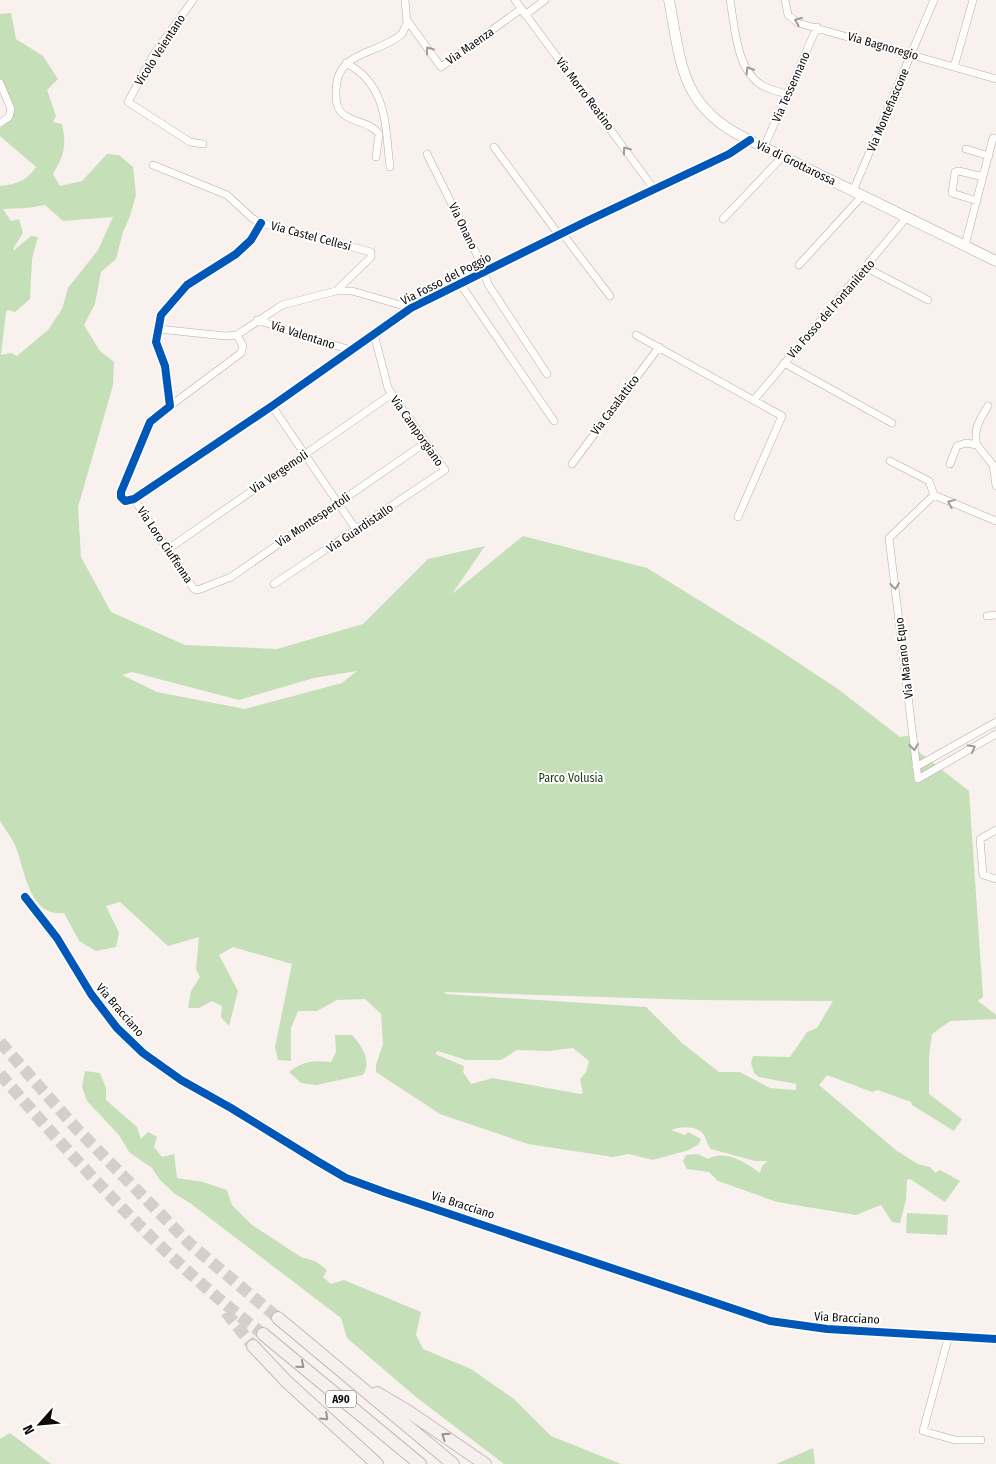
<svg xmlns="http://www.w3.org/2000/svg" width="996" height="1464" viewBox="0 0 996 1464" font-family="'Fira Sans Condensed',sans-serif">
<style>
.green{fill:#c5dfb9;fill-rule:evenodd}
.lines{fill:none;stroke-linecap:round;stroke-linejoin:round}
.highway-tunnel{stroke:#d6cecc;stroke-width:12;stroke-dasharray:12 6;stroke-linecap:butt}
.street-casing{stroke:#b3adaa;stroke-width:8}
.secondary-casing{stroke:#b3adaa;stroke-width:11}
.highway-casing{stroke:#c4bcb9;stroke-width:14}
.street{stroke:#fefdfc;stroke-width:7}
.secondary{stroke:#fefdfc;stroke-width:10}
.highway{stroke:#f6efee;stroke-width:12}
.cycleway-casing{stroke:#fff;stroke-width:11}
.cycleway{stroke:#0057b8;stroke-width:8}
.oneway{stroke:#9e9c9b}
.oneway2{stroke:#999392}
.labels{text-anchor:middle;stroke-width:4;stroke-linejoin:round;paint-order:stroke}
.shield{fill:#fff;stroke:#565453;stroke-width:1}
.shield-label{font-size:11px;font-weight:bold;fill:#0e0a09}
.street-label{font-size:12px;fill:#0e0a09;stroke:#fff}
.park-label{font-size:12px;fill:#1a3e0e;stroke:#fff}
</style>
<rect width="100%" height="100%" fill="#f9f1ee"/>
<path class="green" d="M11,13L16,39L43,56L58,79L47,90L56,116L53,122L62,124C67,146 64,155 53,174L60,186L82,181L107,154L119,155L133,167L136,195L130,216L123,232L116,259L101,272L95,304L84,325L100,351L114,362L113,385L78,507L81,557L111,612L185,645L277,649L363,624L428,559L485,546L452,594L523,536L647,568L776,648L838,689L900,737L913,735L914,748L969,791L983,997L978,1001L996,1015V1019L950,1021L932,1034L929,1056V1094L962,1119L954,1131L912,1105L911,1102L878,1090L872,1092L827,1075L819,1085L897,1151L918,1164L930,1167L935,1173L940,1170L960,1181L945,1202L910,1179L907,1180L906,1200L900,1223L892,1222L881,1205L856,1215L777,1202L718,1181L709,1172L687,1169L683,1161L686,1155L698,1154L708,1159C726,1149 745,1162 760,1173L762,1166L768,1161H755L711,1149C707,1145 707,1140 704,1135C698,1125 679,1126 671,1130L685,1135L688,1132L701,1139L699,1144L689,1150L653,1160L629,1154L613,1157L528,1144L440,1114L376,1072V1065L383,1044L381,1014L365,999L337,1000L317,1011H298L291,1028V1061L278,1060L275,1047L292,964L233,947L219,955L238,991L229,1026L221,1017L222,1006L212,1001L199,1008H188L191,991L200,977L196,969L199,937L168,946L120,902L106,906L119,933L116,947L96,951L79,941L64,913C28,917 25,868 15,845C11,837 5,829 0,821V186C17,184 26,181 36,167L0,136V129L9,112L0,86V14ZM45,205L63,221L113,217L98,250L68,288L62,309L48,330L17,356L11,353L1,355L6,312L8,310L15,312L30,299L32,259L38,237L31,236L13,251L14,247L23,233L19,219L11,221L3,209L27,208ZM357,671L342,683L245,709L157,692L122,675L132,672L239,700L314,678ZM444,992L696,1000L833,1001L817,1028L807,1032L790,1057L753,1056L751,1063L754,1073L759,1077L796,1084V1090L770,1088L740,1072H719L682,1043L646,1007L446,994ZM573,1048L589,1061L586,1072L580,1079L583,1093L580,1094L493,1078L471,1084L463,1072L464,1066L435,1054L438,1051L466,1060H501L517,1050L549,1051Z
M335,1035H352C362,1046 372,1061 363,1075L316,1085L301,1083L289,1072C303,1061 314,1060 331,1062L336,1052Z
M85,1071L100,1073L106,1088V1100L137,1127L141,1139L148,1132L157,1137L154,1147L162,1157L174,1154L177,1178L203,1182L227,1190L232,1205L252,1225L301,1257L315,1261L327,1270L323,1277L331,1284L344,1280L421,1312L416,1335L423,1349L471,1369L514,1399L551,1436L621,1464H504L416,1397L347,1338L341,1318L190,1203L175,1194L160,1180L152,1168L129,1152L119,1135L87,1101L82,1087Z
M907,1213L948,1215L947,1235L906,1233Z
M10,1433L51,1464H0V1439Z
M813,1448L815,1464H776Z"/>
<g class="lines">
<path class="highway-tunnel" d="M0,1042L75,1127L190,1244L278,1318
M0,1074C81,1167 165,1260 263,1334
M226,1312L253,1346"/>
<g class="street-casing">
<path id="street" d="M193,0L154,54L128,102L190,142L203,144
M515,0L654,189
M730,0C735,27 736,71 763,86C771,90 780,92 789,95
M785,0L788,15L798,23L996,79
M525,15L545,0
M407,20L441,67L521,9
M346,63C388,85 385,126 390,167
M954,67L973,0
M0,83L11,109L9,117L0,123
M494,147L559,235
M764,147L817,27
M966,149L989,156
M427,154L480,261L488,284L547,374
M376,157L379,134C371,122 352,123 342,113C336,107 336,99 336,91C336,50 378,55 402,34L407,23L405,0
M153,165L227,195L252,218L261,223L371,252V257L336,291
M853,191L934,0
M977,201L952,193L955,172L959,171L983,177
M723,219L783,156
M261,223L251,240L236,254L187,285L161,315L156,342L165,366L170,406L150,422L121,492V497L125,501L134,499L272,406L411,308L587,221L729,154L750,140
M562,233L610,296
M965,245L993,138
M799,265L862,196
M867,268L928,300
M461,285L554,421
M257,320L350,350
M158,329L225,336L237,335
M636,335L782,416L738,517
M784,363L892,423
M754,400L907,217
M170,406L241,353L243,346L237,335L282,305L336,291H352L411,308
M272,406L357,531
M977,445C973,429 980,419 988,406
M890,461L929,481L934,495
M572,464L659,347
M950,464L957,446L966,443L977,445L993,465L996,486
M134,499L194,589L198,590L231,577L425,443
M996,521L934,495L889,538L918,779L996,734
M168,549L392,394
M274,584L445,470L388,388L374,334
M987,616L996,615
M916,767L996,722
M996,830L980,839L983,875L996,879
M25,897L57,938L91,994L117,1028L143,1053L181,1080L231,1108L317,1161L346,1178L387,1193L770,1321L827,1329L996,1339
M949,1335L923,1431L955,1440H981"/>
</g>
<g class="secondary-casing">
<path id="secondary" d="M669,0C681,62 680,105 743,137L996,261"/>
</g>
<g class="highway-casing">
<path id="highway" d="M278,1318L453,1464
M263,1334L420,1464
M253,1346L287,1382L377,1464
M377,1393L409,1412L485,1464"/>
</g>
<use href="#street" class="street"/>
<use href="#secondary" class="secondary"/>
<use href="#highway" class="highway"/>
<g class="cycleway-casing">
<path id="cycleway" d="M261,223L251,240L236,254L187,285L161,315L156,342L165,366L170,406L150,422L121,492V497L125,501L134,499L272,406L411,308L587,221L729,154L750,140
M25,897L57,938L91,994L117,1028L143,1053L181,1080L231,1108L317,1161L346,1178L387,1193L770,1321L827,1329L996,1339"/>
</g>
<use href="#cycleway" class="cycleway"/>
</g>
<defs><path id="oneway-chevron" d="M-2-3.5L2.5 0L-2 3.5" fill="none" stroke-width="1.6" stroke-linecap="round" stroke-linejoin="round" transform="scale(1.25)"/></defs>
<g class="oneway">
<use href="#oneway-chevron" transform="translate(798 21) rotate(-157)"/>
<use href="#oneway-chevron" transform="translate(429 50) rotate(-126)"/>
<use href="#oneway-chevron" transform="translate(749 70) rotate(-122)"/>
<use href="#oneway-chevron" transform="translate(626 150) rotate(-126)"/>
<use href="#oneway-chevron" transform="translate(951 503) rotate(-158)"/>
<use href="#oneway-chevron" transform="translate(895 586) rotate(83)"/>
<use href="#oneway-chevron" transform="translate(914 747) rotate(83)"/>
<use href="#oneway-chevron" transform="translate(972 748) rotate(-29)"/>
</g>
<g class="oneway2">
<use href="#oneway-chevron" transform="translate(301 1365) rotate(40)"/>
<use href="#oneway-chevron" transform="translate(325 1417) rotate(43)"/>
<use href="#oneway-chevron" transform="translate(445 1436) rotate(-146)"/>
</g>
<g class="labels">
<rect class="shield" x="326" y="1390.5" width="30" height="17" rx="4"/>
<g class="shield-label">
<text x="341" y="1403">A90</text>
</g>
<g class="street-label">
<text transform="translate(470 46) rotate(-35)" y="4">Via Maenza</text>
<text transform="translate(883 46) rotate(16)" y="4">Via Bagnoregio</text>
<text transform="translate(160 50) rotate(-57)" y="4">Vicolo Veientano</text>
<text transform="translate(791 87) rotate(-66)" y="4">Via Tessennano</text>
<text transform="translate(585 94) rotate(53)" y="4">Via Morro Reatino</text>
<text transform="translate(888 110) rotate(-67)" y="4">Via Montefiascone</text>
<text transform="translate(796 163) rotate(26)" y="4">Via di Grottarossa</text>
<text transform="translate(463 226) rotate(64)" y="4">Via Onano</text>
<text transform="translate(311 236) rotate(15)" y="4">Via Castel Cellesi</text>
<text transform="translate(446 279) rotate(-27)" y="4">Via Fosso del Poggio</text>
<text transform="translate(831 309) rotate(-49)" y="4">Via Fosso del Fontaniletto</text>
<text transform="translate(303 335) rotate(18)" y="4">Via Valentano</text>
<text transform="translate(615 405) rotate(-53)" y="4">Via Casalattico</text>
<text transform="translate(417 431) rotate(55)" y="4">Via Camporgiano</text>
<text transform="translate(279 472) rotate(-34)" y="4">Via Vergemoli</text>
<text transform="translate(313 520) rotate(-34)" y="4">Via Montespertoli</text>
<text transform="translate(360 528) rotate(-34)" y="4">Via Guardistallo</text>
<text transform="translate(165 545) rotate(56)" y="4">Via Loro Ciuffenna</text>
<text transform="translate(904 658) rotate(-97)" y="4">Via Marano Equo</text>
<text transform="translate(120 1010) rotate(49)" y="4">Via Bracciano</text>
<text transform="translate(463 1205) rotate(18)" y="4">Via Bracciano</text>
<text transform="translate(847 1318) rotate(3)" y="4">Via Bracciano</text>
</g>
<g class="park-label">
<text x="571" y="782">Parco Volusia</text>
</g>
</g>
<g transform="translate(40 1424) rotate(243)" stroke="#ffffff" stroke-width="4" paint-order="stroke">
<path d="M0-4L9 19L0 12L-9 19Z" fill="#0e0a09"/>
<text y="-8" font-size="14" font-weight="bold" text-anchor="middle" fill="#0e0a09">N</text>
</g>
</svg>
